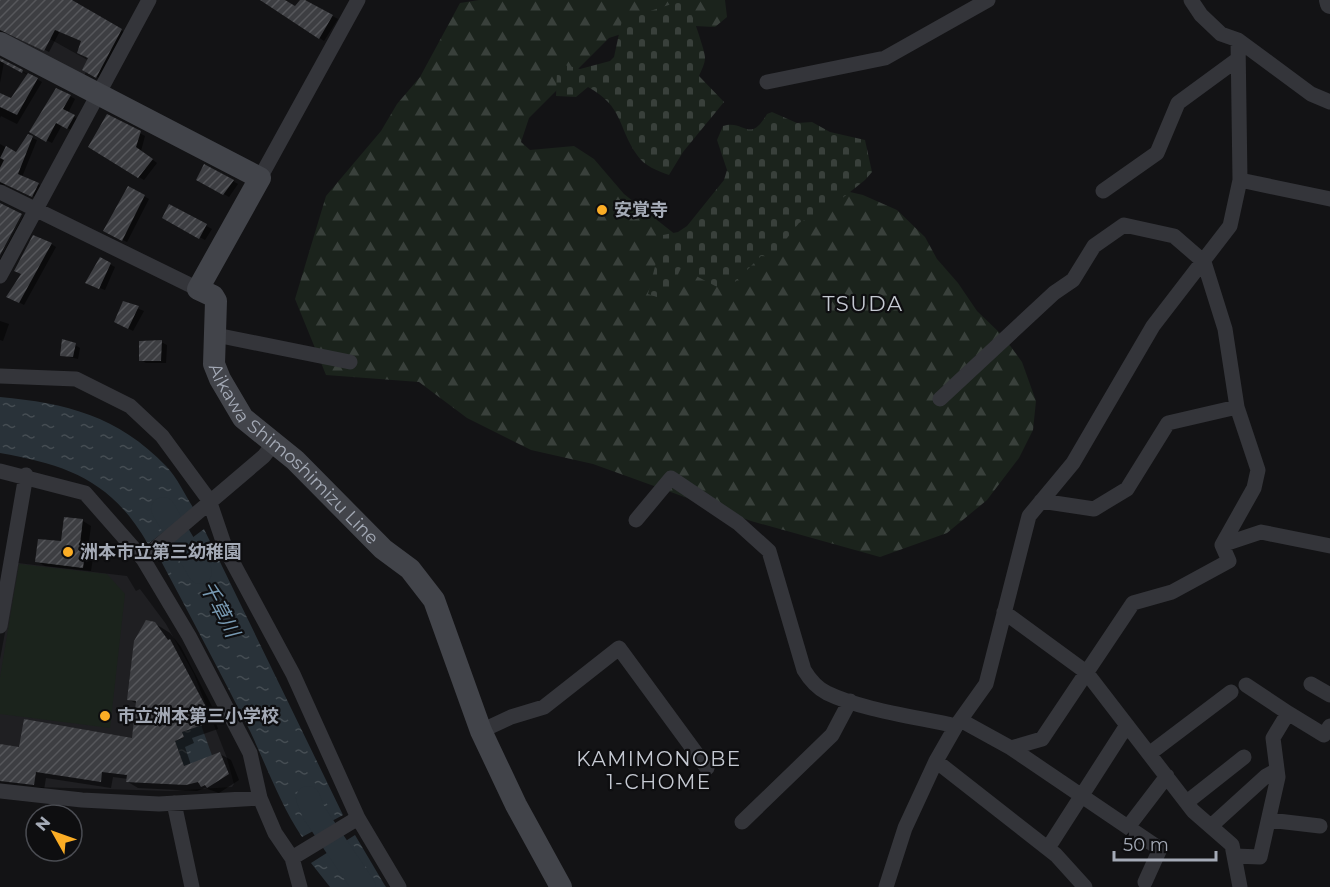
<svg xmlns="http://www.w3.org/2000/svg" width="1330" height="887" viewBox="0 0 1330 887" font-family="Montserrat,'Noto Sans JP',sans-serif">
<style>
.built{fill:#1f1f22}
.forest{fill:url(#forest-firs)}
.cemetery{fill:url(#cemetery-stones)}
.pitch{fill:#1b231c}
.water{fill:url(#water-ripples)}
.shadow{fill:#0007}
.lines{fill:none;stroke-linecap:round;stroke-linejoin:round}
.river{stroke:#293239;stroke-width:24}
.building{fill:url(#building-hatch)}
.minor{stroke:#34353a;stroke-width:15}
.tertiary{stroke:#34353a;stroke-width:20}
.secondary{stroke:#42444a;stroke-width:22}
.poi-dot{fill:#fbad25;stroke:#0e0e10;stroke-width:2}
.labels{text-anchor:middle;stroke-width:4.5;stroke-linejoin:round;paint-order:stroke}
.poi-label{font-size:18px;font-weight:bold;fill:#a4aab6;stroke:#0e0e10;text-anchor:start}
.street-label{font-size:18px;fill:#a4aab6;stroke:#0e0e10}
.water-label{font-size:20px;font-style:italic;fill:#789ab3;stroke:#0e0e10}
.neighbourhood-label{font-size:20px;letter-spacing:1.5px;fill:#c5c9d2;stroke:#0e0e10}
.quarter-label{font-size:21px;letter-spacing:1.5px;fill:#c5c9d2;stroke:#0e0e10}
</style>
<defs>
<pattern id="forest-firs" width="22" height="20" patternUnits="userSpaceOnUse" patternTransform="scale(1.5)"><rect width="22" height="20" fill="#1b231c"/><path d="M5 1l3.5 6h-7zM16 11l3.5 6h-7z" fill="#39403b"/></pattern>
<pattern id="cemetery-stones" width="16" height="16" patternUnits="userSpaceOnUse" patternTransform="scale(1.5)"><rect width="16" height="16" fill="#1b231c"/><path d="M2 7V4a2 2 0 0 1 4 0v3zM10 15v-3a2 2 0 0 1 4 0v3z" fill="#39403b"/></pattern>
<pattern id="water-ripples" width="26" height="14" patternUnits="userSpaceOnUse" patternTransform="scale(1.5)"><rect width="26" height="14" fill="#293239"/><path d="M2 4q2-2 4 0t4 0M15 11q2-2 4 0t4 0" fill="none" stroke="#454d53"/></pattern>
<pattern id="building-hatch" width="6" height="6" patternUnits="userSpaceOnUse" patternTransform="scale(1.5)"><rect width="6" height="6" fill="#3d3e42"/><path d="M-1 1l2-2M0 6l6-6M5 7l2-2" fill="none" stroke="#56575b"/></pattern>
</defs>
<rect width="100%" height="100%" fill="#131315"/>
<path class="built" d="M0,0L11,17L91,62L81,82L0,38Z
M18,563L127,576L136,591L140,589L166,624L194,674L227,758L234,784L232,787L170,791L0,786V659Z"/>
<path class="forest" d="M479,0H725L727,17L715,27L652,24L609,38L529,118L521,142L530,150L574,146L594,159L624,194L676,235L850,192L863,195L897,210L925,237L937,259L958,283L977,311L1003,336L1022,362L1036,401L1033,430L1019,458L987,500L947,533L880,557L751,521L593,464L531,450L467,418L419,382L326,375L295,299L326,196L381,131L397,104L420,77L460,3Z"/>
<path class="cemetery" d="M678,2C683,3 687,5 689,9C692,13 706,54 705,58C705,64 701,71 699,76L724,102L683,152L669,175C658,171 644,166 637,155C617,126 624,107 588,87L576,97L556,96L557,72L565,65L580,69L610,61L614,57L622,20Z
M772,112L797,123L812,122L830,132L865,140L872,172L865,180L835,204L799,223L772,257L761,256L729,288H719L681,268L666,300L648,294L663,235L678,232L687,226L724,180L727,170L717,140L723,126C745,119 749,145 767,114Z"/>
<path class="pitch" d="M19,564L107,574L125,594L110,728L0,714V677Z"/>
<path class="water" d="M0,397C66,403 118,416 166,466C177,477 185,495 194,509L148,544C112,481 68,465 0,453Z
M204,529L343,815L302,837C280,804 267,767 250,731C221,674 191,617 161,561Z
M201,725L218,772L193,763L184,766L175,741L184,738L182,732Z
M355,835L384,884L386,887H330L311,863Z"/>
<path class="shadow" d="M0,0H68L126,33L101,79L84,70L90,58L83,41L60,31L49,52L12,33H0Z
M263,0H284L296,8L302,0L338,19L324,41Z
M0,59L42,82L17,124L1,116L0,118V95L11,100L28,75L4,62L0,83Z
M57,89L75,99L68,113L79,120L73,131L62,125L52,143L31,132Z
M108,116L145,136L141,151L157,163L144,180L90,147Z
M28,136L37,140L22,177L43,187L37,198L10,185H0V144L17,154Z
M205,166L238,184L229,197L198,179Z
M129,188L149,199L127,242L110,234Z
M169,206L212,229L205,240L164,217Z
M23,216L27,218L0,268V259Z
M51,244L56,247L24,305L13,299Z
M100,259L115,267L105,290L92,285Z
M124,303L144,311L133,331L116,322Z
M0,321L9,324L3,341L0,340Z
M161,342L167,345L166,363H146L141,360Z
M75,345L80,348L78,359L61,355Z
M65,519L83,521L91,526L88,548L94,551L91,571L45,566L36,561L62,543Z
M151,621L170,633L181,647L216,714L214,717L218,729L192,738L194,743L185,747L191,765L220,754L231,760L239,780L219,793L205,788L197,791L138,788L128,782V779L113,777L111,788L46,778L44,790L0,784V745L20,748L133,740L137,704L128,699L135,642L144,624Z"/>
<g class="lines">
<path class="river" d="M163,509L200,572
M308,798L314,813L364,887"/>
</g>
<path class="building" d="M0,0H72L122,29L96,78L82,70L88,58L77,53L81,41L55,30L44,51L0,30Z
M260,0H285L295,6L300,0H305L333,15L319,39Z
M0,58L23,70L22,73L0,61Z
M28,73L38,78L17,115L0,107V93L11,98Z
M56,88L71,95L63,109L75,115L67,129L56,123L46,142L29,132Z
M107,114L141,131L136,147L153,159L138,178L88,147Z
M28,134L33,136L18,174L39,183L32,197L0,182V168L4,160L0,158L6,146L16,152Z
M204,164L234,180L223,195L196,180Z
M128,186L145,195L122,241L103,231Z
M0,203L22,214L0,255Z
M169,204L207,224L199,239L162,218Z
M33,235L52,243L19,303L6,297L21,274L14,271Z
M100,257L111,263L99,289L85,283Z
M123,301L139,306L128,329L114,322Z
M62,339L76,343L73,357L60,356Z
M162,340L161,361H139V341Z
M64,517L83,519L80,544L86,545L83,568L35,562L38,539L61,541Z
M146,620L155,622L168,640L170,639L206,707L203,710L208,723L182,732L184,737L175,741L184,766L220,752L229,774L207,788L205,785L201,787L198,782L186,785L126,782L127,775L102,772L101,782L36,772L34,785L0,781V744L19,747L24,719L132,738L136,701L127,700L134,641Z"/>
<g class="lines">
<path class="minor" d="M1191,0L1201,15L1221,34L1238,40L1311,94L1330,102
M767,82L885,58L988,0
M260,178L358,0
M1240,180L1330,199
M1103,191L1157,153L1178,103L1238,59
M0,192L198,289
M0,276L149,0
M216,335L350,362
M0,376L76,379L130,406L162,436L209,500L226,550L293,674L358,818L399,887
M940,399L1054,293L1073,280L1094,246L1124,225L1174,236L1204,262L1225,329L1237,407L1258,470L1254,488L1222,545L1229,561L1172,592L1133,603L1042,739L1011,748L962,721
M0,471L85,493L143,559L189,636L250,753L260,798L275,833L292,858L300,887
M1041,501L1094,509L1127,489L1168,423L1237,407
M636,520L671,478L738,523L769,551L804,670C810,680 817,688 827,693C862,710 917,717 956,726
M1222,545L1261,532L1330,546
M143,559L264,456L274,443
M1004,612L1086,672L1193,811L1232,845L1240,887
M0,626L26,475
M1311,684L1330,695
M1246,685L1288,713
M481,731L511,717L544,707L619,648L707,768
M1011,748L1160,849L1145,882
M1149,754L1231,692
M936,761L1056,855L1085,887
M0,791L82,800L159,804L260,798
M1187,802L1244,757
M174,803L192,887
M1269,820L1320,826
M742,822L832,735L850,701
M1211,826L1266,776L1277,770
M1128,827L1167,776
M1048,848L1127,725
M1235,856L1260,857L1278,777L1273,738L1288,713L1324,735L1330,726
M292,858L358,818
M886,887L905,828L936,761L956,726L986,684L1029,516L1073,463L1153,326L1230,226L1240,180L1238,40"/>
<path class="tertiary" d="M1329,0L1330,4"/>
<path class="secondary" id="s1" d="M0,43L260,178L198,289L213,296L216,301L214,364L220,379L243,418L295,460L383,549L410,569L434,600L481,731L516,805L561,887"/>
</g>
<g class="poi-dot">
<circle cx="602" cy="210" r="6"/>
<circle cx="68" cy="552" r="6"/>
<circle cx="105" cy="716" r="6"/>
</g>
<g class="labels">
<g class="poi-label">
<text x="614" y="216">安覚寺</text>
<text x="80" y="558">洲本市立第三幼稚園</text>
<text x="117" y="722">市立洲本第三小学校</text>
</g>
<g class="street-label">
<text dy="6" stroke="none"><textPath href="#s1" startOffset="627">Aikawa Shimoshimizu Line</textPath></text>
</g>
<g class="water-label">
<text transform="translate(220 609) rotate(62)" y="7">千草川</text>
</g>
<g class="neighbourhood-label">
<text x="659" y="766">KAMIMONOBE<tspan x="659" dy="23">1-CHOME</tspan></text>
</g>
<g class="quarter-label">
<text x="863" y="311">TSUDA</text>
</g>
</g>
<g transform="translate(54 833) rotate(310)"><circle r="28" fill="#0e0e10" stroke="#4a4c52" stroke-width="1.5"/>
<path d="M0-4.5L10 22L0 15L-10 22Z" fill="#fbad25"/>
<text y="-9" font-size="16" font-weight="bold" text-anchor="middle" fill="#a4aab6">N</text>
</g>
<path d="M1114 851v9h102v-9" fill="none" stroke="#a4aab6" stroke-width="3"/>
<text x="1123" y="851" font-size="18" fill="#a4aab6" stroke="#0e0e10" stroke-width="4.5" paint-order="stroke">50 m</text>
</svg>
